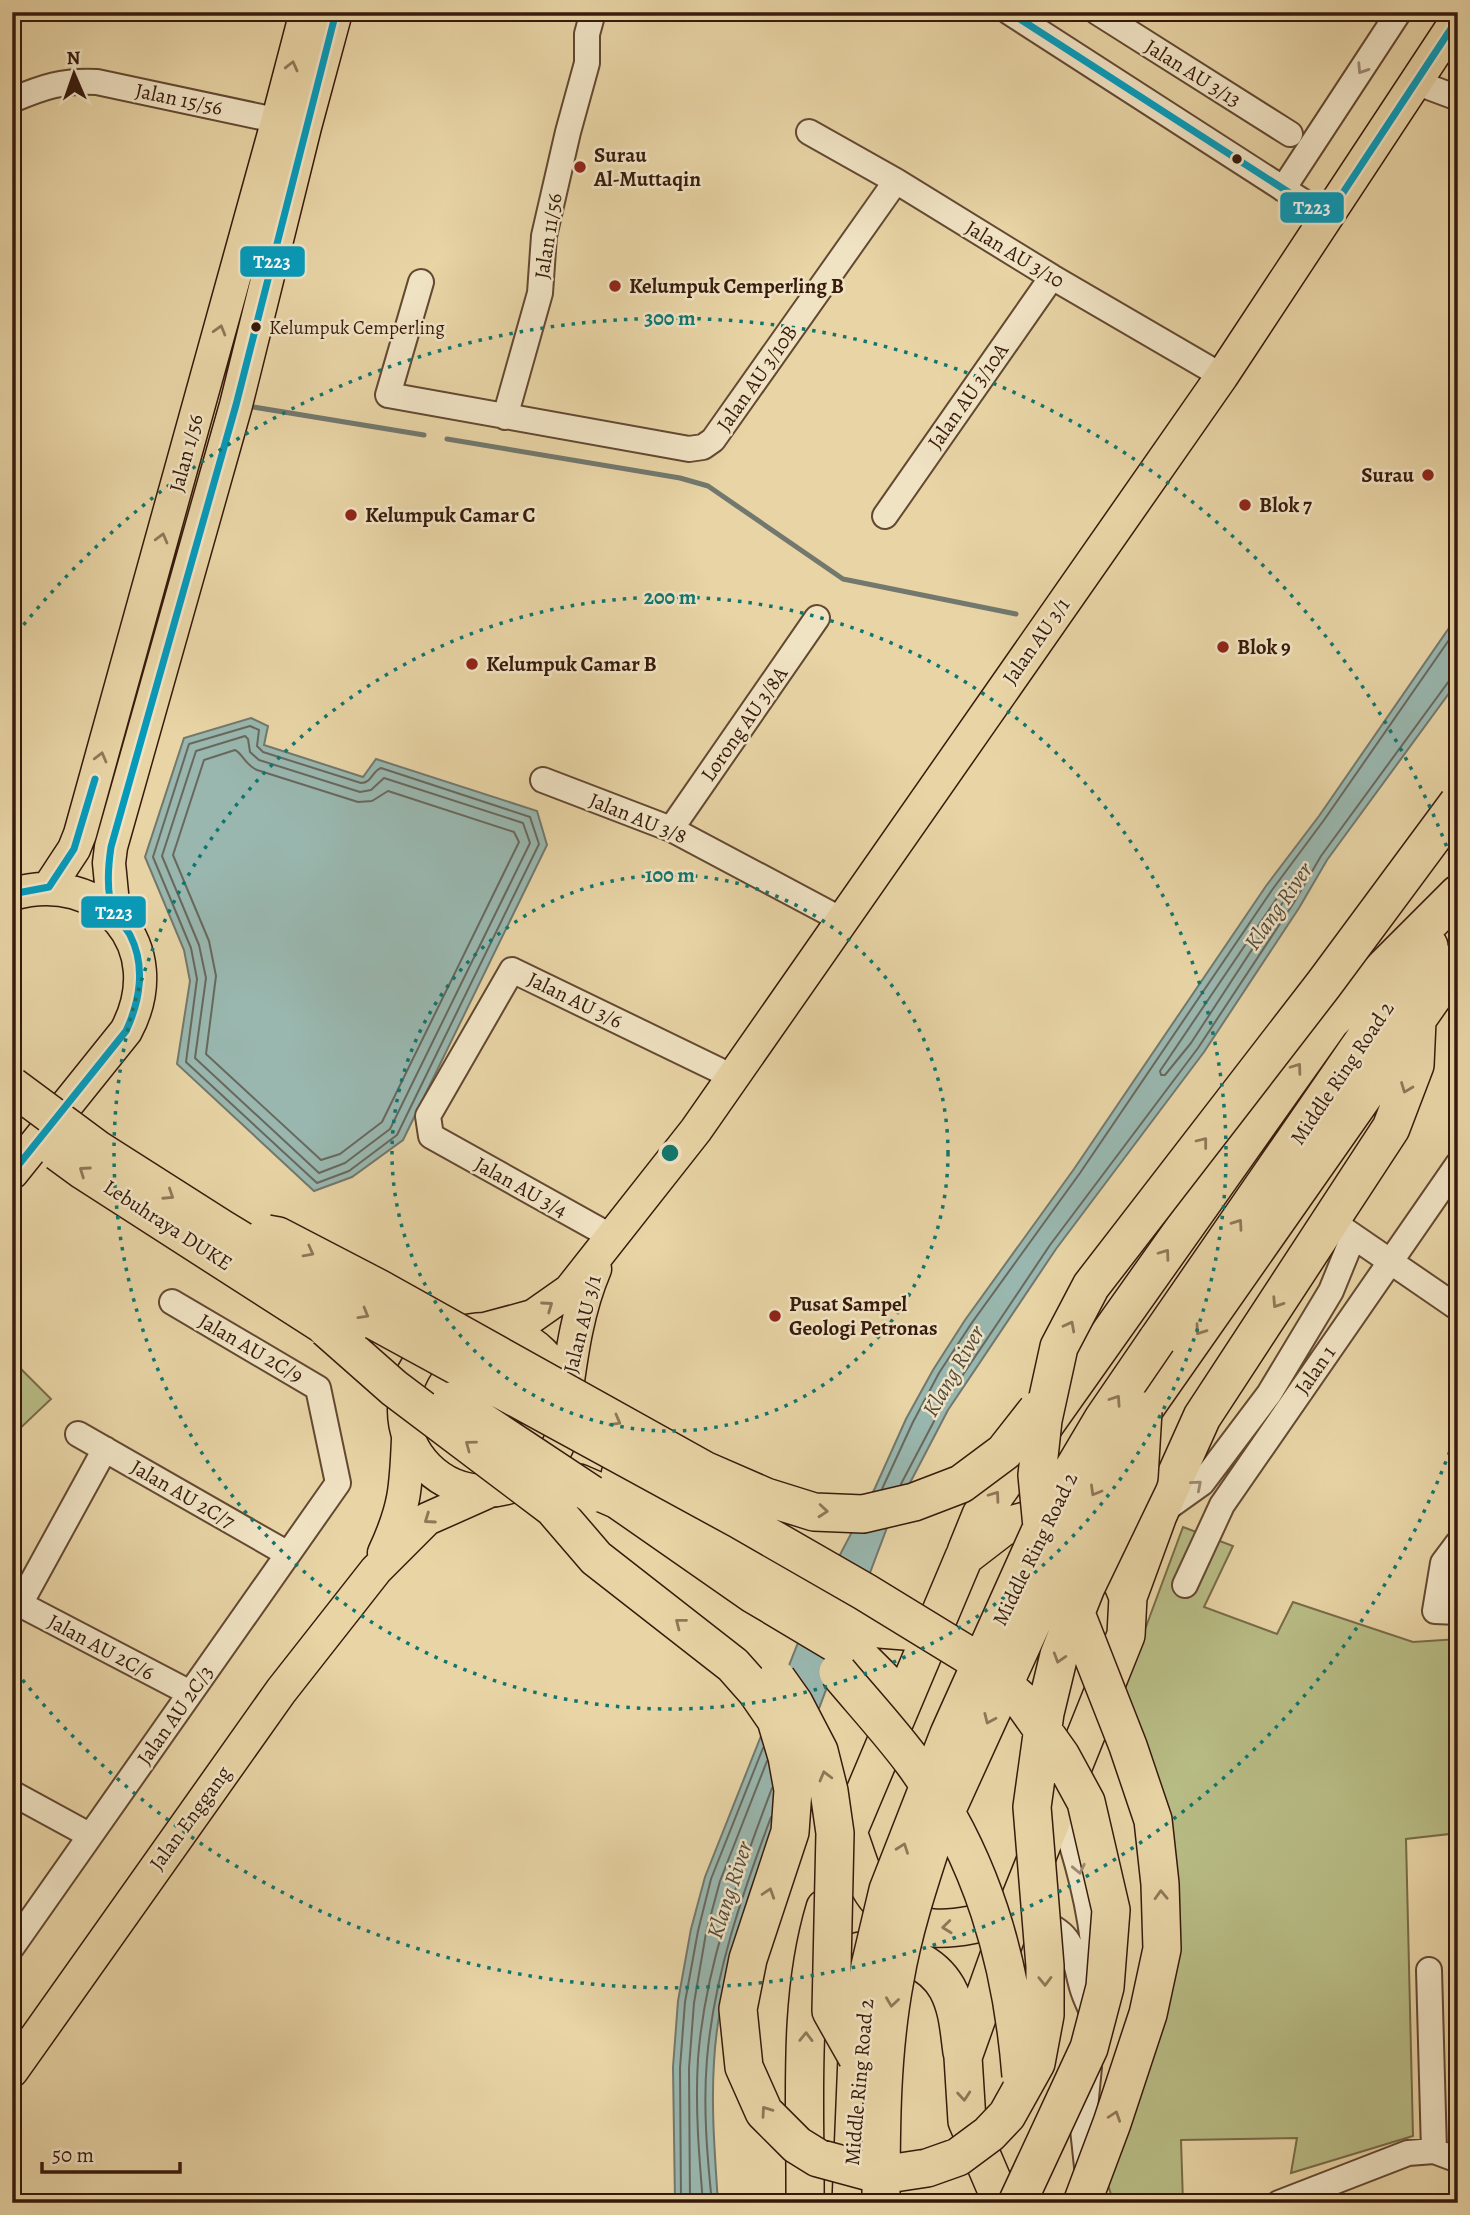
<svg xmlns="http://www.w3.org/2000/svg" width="1470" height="2215" viewBox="0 0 1470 2215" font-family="Alegreya,serif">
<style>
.green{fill:#b8bc85;stroke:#786b48;stroke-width:2}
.water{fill:#99b7af;stroke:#72786e;stroke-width:2}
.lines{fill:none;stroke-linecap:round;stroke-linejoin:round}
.shore{stroke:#68685e;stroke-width:2}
.stream{stroke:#72786e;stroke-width:5}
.minor-casing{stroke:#634832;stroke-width:28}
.major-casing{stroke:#371a0c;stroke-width:35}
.highway-casing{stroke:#371a0c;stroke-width:40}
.minor{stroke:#f0e3c4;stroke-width:24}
.major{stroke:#e8d4a5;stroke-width:32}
.highway{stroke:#e8d4a5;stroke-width:37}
.highway-bridge-casing{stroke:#371a0c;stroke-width:40;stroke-linecap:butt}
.highway-bridge{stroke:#e8d4a5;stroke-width:37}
.bus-1-casing{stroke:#f0e3c4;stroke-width:12}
.bus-1{stroke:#069bbb;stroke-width:7}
.oneway{stroke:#907758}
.oneway2{stroke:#9d8971}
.ring{fill:none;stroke:#0f766e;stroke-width:3.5;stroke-dasharray:3.5 7}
.bus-dot{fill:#371a0c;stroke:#f0e3c4;stroke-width:2.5}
.poi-dot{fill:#8f2418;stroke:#f0e3c4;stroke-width:2.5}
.labels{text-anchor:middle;stroke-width:5;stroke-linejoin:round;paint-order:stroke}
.bus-label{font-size:19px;fill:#371a0c;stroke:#f0e3c4;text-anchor:start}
.street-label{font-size:21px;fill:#371a0c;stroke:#f0e3c4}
.poi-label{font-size:21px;font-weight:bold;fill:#371a0c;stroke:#f0e3c4;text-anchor:start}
.water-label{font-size:23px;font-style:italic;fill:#54493d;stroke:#f0e3c4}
.centre{fill:#0f766e;stroke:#f0e3c4;stroke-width:3.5}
.ring-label{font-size:21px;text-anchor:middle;font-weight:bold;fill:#0f766e;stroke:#f0e3c4;stroke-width:5;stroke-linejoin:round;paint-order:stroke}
.line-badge{stroke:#f0e3c4;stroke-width:2.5}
.badge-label{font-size:19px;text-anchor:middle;font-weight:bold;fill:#fff}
</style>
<rect width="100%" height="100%" fill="#e8d4a5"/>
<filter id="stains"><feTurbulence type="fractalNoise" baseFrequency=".00286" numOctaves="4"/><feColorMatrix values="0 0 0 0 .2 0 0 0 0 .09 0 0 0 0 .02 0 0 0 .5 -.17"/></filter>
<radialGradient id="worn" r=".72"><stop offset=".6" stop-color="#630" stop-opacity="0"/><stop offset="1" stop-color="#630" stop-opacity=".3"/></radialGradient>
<path class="green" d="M22,1370L51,1399L12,1436V1379Z
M1183,1527L1233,1546L1204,1607L1277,1634L1293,1602L1413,1642L1458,1639V1833L1406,1839L1413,2136L1291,2173L1297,2138L1181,2140L1183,2203H1114L1103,2171L1171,1925L1121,1694Z"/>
<path class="water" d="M1458,615V681L1327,860L1299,908L1204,1052L1056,1249L948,1410L888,1525L750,1892C734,1947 717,2004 714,2062C711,2109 715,2156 718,2203H675L673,2067L678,2001L691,1929L705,1877L811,1610L875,1488L906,1419L933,1370L965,1320L1074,1169L1266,886L1319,816Z
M251,718L268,726L264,745L363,777L376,759L537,811L547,845L403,1140L352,1177L314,1191L177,1064L190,981L184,950L145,857L184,738Z"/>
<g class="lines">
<path class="shore" d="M250,726L259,730L257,746L263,752L361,783C372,783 372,771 381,768L530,817L539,844L397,1135L349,1171L317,1183L186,1062L197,979L191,948L153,857L189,744Z
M245,736L248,739L250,752L259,760L360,792L371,790L384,778L523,823L530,843L390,1129L345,1163L319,1173L195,1058L206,978L199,945L162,856L196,751Z
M235,750C243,754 245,765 257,770L358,802L372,801L388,791L514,832L519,842L382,1122L340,1154L321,1160L206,1054L216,976L209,941L173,855L204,760Z
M1283,889L1289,892L1285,899L1191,1043L1165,1075H1161L1160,1071Z
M901,1484L942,1406L1050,1245L1198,1048L1293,904L1321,856L1449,681L1458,678
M882,1489L913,1422L939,1373L971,1324L1080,1173L1272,890L1324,820L1458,627
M681,2203L680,2068L685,2002L698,1931L711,1879L763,1748
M690,2203L689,2068L694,2003L706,1933L720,1881L767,1761
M703,2203C699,2155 695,2107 698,2059C705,1965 739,1876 772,1788
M712,2203C707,2155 703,2106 707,2059C714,1975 742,1895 771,1817"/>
<path class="stream" d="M247,406L424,435
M447,439L680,478L708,486L843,579L1016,614"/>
<g class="minor-casing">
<path id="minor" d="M1009,12L1327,217
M1097,12L1290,134
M1415,82L1458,98
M12,100C43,87 63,80 97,82L294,124
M809,132L896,181L1052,277L1222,376
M1283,189L1399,12
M421,282L388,395L689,449L703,447L713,440L896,181
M505,417L540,293L544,236L568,132L587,63V34L593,12
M885,516L1052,277
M543,780L671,829L842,920
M671,829L817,618
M1340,1227L1458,1308
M612,1237L431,1136L428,1116L512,970L733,1077
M78,1434L288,1554
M1160,1513L1202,1483L1269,1394L1331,1291L1353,1237
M1458,1543L1443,1563L1435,1611L1458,1612
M1185,1585L1222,1505L1458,1164
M12,1600L190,1693
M20,1604L105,1449
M12,1793L89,1835
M1059,1804C1076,1855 1091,1907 1095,1961
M1033,1919C1076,1933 1072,1951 1082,1987C1085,1998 1091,2009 1095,2019
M12,1947L338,1483L318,1388L172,1302
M1429,1970L1434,2151
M1088,2176L1083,2129L1089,2067
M1279,2203L1408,2153L1434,2151L1458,2160"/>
</g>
<g class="major-casing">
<path id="major" d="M49,887L74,849L80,834L278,119L306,12
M12,894C102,868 171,947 126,1031L12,1173
M114,914L109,863L111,847L236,405L305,127L336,12
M485,1329L533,1316L570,1290L696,1130L1222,376L1458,18
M404 1410a81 81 0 1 1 162 0a81 81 0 1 1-162 0Z
M566,1395C572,1351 578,1309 595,1269
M384,1553C405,1508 406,1488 408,1439
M12,2071L281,1691L376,1570L427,1519L490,1491"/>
</g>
<g class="highway-casing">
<path id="highway" d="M1157,1340L1429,946
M1143,1411L1458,961
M620,1475L880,1629L917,1632L935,1626
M561,1482L579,1483L618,1500L753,1594L862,1659L884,1681L900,1709
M966,1552L981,1515L1330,1022L1458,894
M1128,1597L1158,1515L1202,1417L1391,1128L1415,1065L1417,1021
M816,1987C827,1973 838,1957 857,1952C861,1950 868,1951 873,1951C902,1950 932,1962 947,1988C958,2008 959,2030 962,2052
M805,2203C806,2106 797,2001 825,1908
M851,2203L857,2057
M1002,2203L967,2121L963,2057L1014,1914L1126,1635L1128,1597L1114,1563L1095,1540L1063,1523L1029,1520L1003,1527L964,1557L848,1832C856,1853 862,1879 876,1897C886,1911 916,1927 933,1928C959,1930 989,1921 1014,1914"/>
</g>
<use href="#minor" class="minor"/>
<use href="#major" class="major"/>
<use href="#highway" class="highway"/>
<g class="highway-bridge-casing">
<path id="highway-bridge" d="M12,1086L97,1149L221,1228L364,1315L738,1519L865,1592L976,1660L1022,1701L1061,1756L1086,1802L1111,1910L1105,1987L1089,2048L1017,2203
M58,1152L84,1171L347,1340
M267,1234L278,1236L378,1288L704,1470L766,1497L814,1512L863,1514L914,1502L961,1484L1004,1452L1037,1410
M326,1328L394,1388L553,1508L596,1558L733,1665L756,1691L776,1720L787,1757L793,1790L790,1832L748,1959L738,2009L744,2067L764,2112L797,2145L818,2158L866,2171L894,2173L927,2168L958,2157L989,2134L1007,2115L1036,2063L1045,2015V1966L1032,1807L1045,1713L1059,1655L1086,1587L1139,1477L1143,1411
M451,1401L591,1494
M838,1672C863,1702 890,1731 913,1762C982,1856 1012,1962 1021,2076
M777,1679L794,1703L819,1751L829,1791L835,1833L831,2011L857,2057
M857,2057L870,1966L888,1890L949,1734L1052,1505L1103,1419L1157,1340
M881,2203C881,2128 881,2053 895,1979C903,1932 918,1886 933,1840L1082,1513L1141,1415
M1082,2203L1112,2123L1148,2014L1162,1949L1160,1884L1153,1820L1128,1746L1042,1527L1037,1475L1043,1420L1059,1347L1091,1286L1324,984L1458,803"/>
</g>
<use href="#highway-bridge" class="highway-bridge"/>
<g class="bus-1-casing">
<path id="bus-1" d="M1009,12L1327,217L1458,18
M12,894L49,887L74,849L95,779
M12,1173L126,1031C140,1001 146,966 130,935C126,927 117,921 114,913C106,894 108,867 111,847L236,405L336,12"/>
</g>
<use href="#bus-1" class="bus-1"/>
</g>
<defs><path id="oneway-chevron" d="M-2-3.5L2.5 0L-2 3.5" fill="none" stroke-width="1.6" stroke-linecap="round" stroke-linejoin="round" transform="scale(1.75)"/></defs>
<g class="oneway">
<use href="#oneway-chevron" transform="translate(292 66) rotate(-76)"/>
<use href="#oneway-chevron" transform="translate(220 330) rotate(-74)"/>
<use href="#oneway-chevron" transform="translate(162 538) rotate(-75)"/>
<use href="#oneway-chevron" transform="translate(101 757) rotate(-75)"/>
<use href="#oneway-chevron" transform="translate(1297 1068) rotate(-54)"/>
<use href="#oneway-chevron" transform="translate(1406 1088) rotate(111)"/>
<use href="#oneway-chevron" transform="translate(1203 1142) rotate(-52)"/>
<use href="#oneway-chevron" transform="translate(84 1171) rotate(-145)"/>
<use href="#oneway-chevron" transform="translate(169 1195) rotate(33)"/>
<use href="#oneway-chevron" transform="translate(1238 1224) rotate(-55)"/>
<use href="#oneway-chevron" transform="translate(309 1252) rotate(28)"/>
<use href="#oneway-chevron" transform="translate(1165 1254) rotate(-54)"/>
<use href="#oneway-chevron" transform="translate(1277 1303) rotate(123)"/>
<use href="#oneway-chevron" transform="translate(548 1306) rotate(-35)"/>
<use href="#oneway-chevron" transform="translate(364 1314) rotate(30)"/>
<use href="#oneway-chevron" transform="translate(1070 1326) rotate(-62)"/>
<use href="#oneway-chevron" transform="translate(1200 1330) rotate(125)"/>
<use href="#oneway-chevron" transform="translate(1116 1400) rotate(-56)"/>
<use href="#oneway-chevron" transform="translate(616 1421) rotate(29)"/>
<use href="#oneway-chevron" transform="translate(470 1445) rotate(-143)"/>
<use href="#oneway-chevron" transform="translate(1095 1491) rotate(120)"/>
<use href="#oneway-chevron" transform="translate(995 1496) rotate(-54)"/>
<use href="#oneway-chevron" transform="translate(823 1511) rotate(5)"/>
<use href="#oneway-chevron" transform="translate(429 1519) rotate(145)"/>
<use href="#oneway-chevron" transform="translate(680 1623) rotate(-142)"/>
<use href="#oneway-chevron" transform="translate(1059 1658) rotate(107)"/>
<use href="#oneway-chevron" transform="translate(989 1719) rotate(114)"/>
<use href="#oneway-chevron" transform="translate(825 1776) rotate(-105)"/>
<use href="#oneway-chevron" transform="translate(903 1848) rotate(-70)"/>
<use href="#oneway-chevron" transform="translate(769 1893) rotate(-72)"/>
<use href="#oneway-chevron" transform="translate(1161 1895) rotate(-92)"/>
<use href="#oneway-chevron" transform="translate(947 1927) rotate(174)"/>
<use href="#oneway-chevron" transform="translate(1045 1981) rotate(89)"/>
<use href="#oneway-chevron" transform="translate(892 2002) rotate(98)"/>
<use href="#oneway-chevron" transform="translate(806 2037) rotate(-89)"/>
<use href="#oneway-chevron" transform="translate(964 2096) rotate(85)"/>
<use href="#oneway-chevron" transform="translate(766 2111) rotate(-125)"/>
<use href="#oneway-chevron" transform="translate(1115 2116) rotate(-71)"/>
</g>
<g class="oneway2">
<use href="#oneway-chevron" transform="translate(1362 69) rotate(123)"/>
<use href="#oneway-chevron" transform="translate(1197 1485) rotate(-41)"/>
<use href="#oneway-chevron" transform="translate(1079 1869) rotate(78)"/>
</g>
<g class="ring">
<circle cx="670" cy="1153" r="278"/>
<circle cx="670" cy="1153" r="556"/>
<path d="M1457 1432A835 835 0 0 1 17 1673M17 633A835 835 0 0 1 1457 874"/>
</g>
<g class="bus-dot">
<circle cx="1237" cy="159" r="6"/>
<circle cx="256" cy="327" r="6"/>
</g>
<g class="poi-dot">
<circle cx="580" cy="167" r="7"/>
<circle cx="615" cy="286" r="7"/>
<circle cx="1428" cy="475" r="7"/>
<circle cx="1245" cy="505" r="7"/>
<circle cx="351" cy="515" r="7"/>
<circle cx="1223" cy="647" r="7"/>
<circle cx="472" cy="664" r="7"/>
<circle cx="775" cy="1316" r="7"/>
</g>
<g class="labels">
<g class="bus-label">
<text x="269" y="334">Kelumpuk Cemperling</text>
</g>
<g class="street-label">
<text transform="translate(1193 73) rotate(32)" y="7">Jalan AU 3/13</text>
<text transform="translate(179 99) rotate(12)" y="7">Jalan 15/56</text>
<text transform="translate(548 236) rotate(-81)" y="7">Jalan 11/56</text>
<text transform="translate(1015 254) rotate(31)" y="7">Jalan AU 3/10</text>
<text transform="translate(757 378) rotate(-55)" y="7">Jalan AU 3/10B</text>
<text transform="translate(968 396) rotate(-55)" y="7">Jalan AU 3/10A</text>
<text transform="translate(186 453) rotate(-75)" y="7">Jalan 1/56</text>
<text transform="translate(1036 641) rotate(-55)" y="7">Jalan AU 3/1</text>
<text transform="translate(744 724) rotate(-55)" y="7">Lorong AU 3/8A</text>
<text transform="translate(638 818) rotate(22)" y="7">Jalan AU 3/8</text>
<text transform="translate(575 1000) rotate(26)" y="7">Jalan AU 3/6</text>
<text transform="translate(1342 1073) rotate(-56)" y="7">Middle Ring Road 2</text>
<text transform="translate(521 1187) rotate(29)" y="7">Jalan AU 3/4</text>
<text transform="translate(168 1225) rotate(33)" y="7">Lebuhraya DUKE</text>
<text transform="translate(582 1324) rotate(-76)" y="7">Jalan AU 3/1</text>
<text transform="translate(251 1348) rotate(30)" y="7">Jalan AU 2C/9</text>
<text transform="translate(1315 1370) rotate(-55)" y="7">Jalan 1</text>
<text transform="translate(183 1494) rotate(30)" y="7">Jalan AU 2C/7</text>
<text transform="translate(1035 1549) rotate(-64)" y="7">Middle Ring Road 2</text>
<text transform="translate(101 1647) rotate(28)" y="7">Jalan AU 2C/6</text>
<text transform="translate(175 1715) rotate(-55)" y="7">Jalan AU 2C/3</text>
<text transform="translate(190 1818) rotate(-54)" y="7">Jalan Enggang</text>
<text transform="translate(859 2082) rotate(-85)" y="7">Middle Ring Road 2</text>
</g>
<g class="poi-label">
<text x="594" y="162">Surau<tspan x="594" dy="24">Al-Muttaqin</tspan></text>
<text x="629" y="293">Kelumpuk Cemperling B</text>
<text x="1414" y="482" text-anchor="end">Surau</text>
<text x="1259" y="512">Blok 7</text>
<text x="365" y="522">Kelumpuk Camar C</text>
<text x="1237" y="654">Blok 9</text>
<text x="486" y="671">Kelumpuk Camar B</text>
<text x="789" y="1311">Pusat Sampel<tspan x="789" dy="24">Geologi Petronas</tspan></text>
</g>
<g class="water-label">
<text transform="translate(1278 906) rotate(-55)" y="8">Klang River</text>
<text transform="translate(953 1371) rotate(-60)" y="8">Klang River</text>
<text transform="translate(729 1890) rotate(-72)" y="8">Klang River</text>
</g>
</g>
<circle cx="670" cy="1153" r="10" class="centre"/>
<g class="ring-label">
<text x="670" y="325">300 m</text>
<text x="670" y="604">200 m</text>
<text x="670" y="882">100 m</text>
</g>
<g class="line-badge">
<rect x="1279" y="191" width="66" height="33" rx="7" fill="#069bbb"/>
<rect x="239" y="245" width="67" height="33" rx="7" fill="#069bbb"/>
<rect x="80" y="895" width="67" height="34" rx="7" fill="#069bbb"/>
</g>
<g class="badge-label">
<text x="1312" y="214">T223</text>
<text x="272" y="268">T223</text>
<text x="114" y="919">T223</text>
</g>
<rect width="1470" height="2215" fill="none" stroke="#e8d4a5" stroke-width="42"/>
<rect x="14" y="14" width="1442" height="2187" fill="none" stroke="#371a0c" stroke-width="3.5"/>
<rect x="21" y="21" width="1428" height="2173" fill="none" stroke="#371a0c" stroke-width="2"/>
<g transform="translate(74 74) rotate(358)" stroke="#f0e3c4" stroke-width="5" paint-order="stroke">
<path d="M0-5L12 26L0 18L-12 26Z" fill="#371a0c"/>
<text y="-10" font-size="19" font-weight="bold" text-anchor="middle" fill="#371a0c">N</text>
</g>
<path d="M42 2162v10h138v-10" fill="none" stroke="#371a0c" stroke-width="3.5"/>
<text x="52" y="2162" font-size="21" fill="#371a0c" stroke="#f0e3c4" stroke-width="5" paint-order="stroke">50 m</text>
<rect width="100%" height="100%" filter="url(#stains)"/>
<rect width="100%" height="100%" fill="url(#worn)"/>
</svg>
